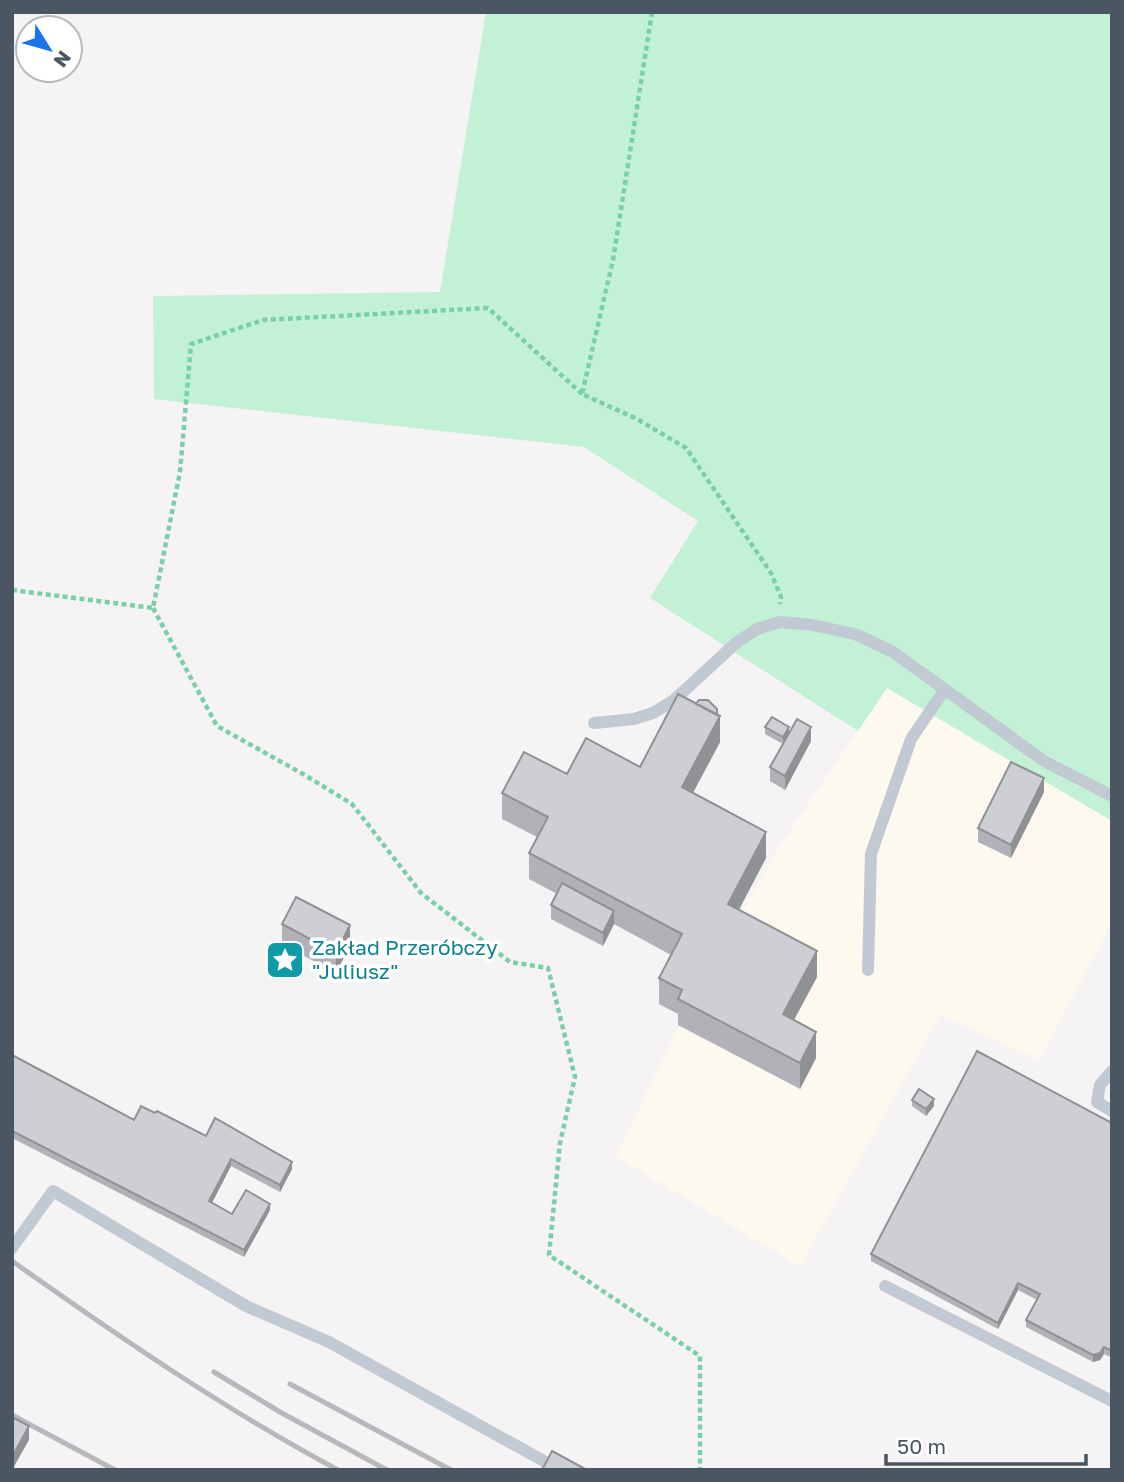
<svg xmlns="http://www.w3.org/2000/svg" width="1124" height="1482" viewBox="0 0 1124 1482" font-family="'Golos Text',sans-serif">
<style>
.commercial{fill:#fdf9ef}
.green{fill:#c3f1d5}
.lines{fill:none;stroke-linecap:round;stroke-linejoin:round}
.path{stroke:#7ad0a6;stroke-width:4.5;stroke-dasharray:5 3.5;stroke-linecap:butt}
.service{stroke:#c1cad2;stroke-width:12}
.rail{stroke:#b5b8bd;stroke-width:5}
.wall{fill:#b0b2b7}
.shaded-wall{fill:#909195}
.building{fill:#cdcfd5;stroke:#909195;stroke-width:2}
.labels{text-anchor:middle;stroke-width:7;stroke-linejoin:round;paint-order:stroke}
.culture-label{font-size:21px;fill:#0d838f;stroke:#fff;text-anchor:start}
</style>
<rect width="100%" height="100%" fill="#f5f3f3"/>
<path class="commercial" d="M886,688L1112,821V922L1039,1060L940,1015L800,1266L616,1157L676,1031L773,857Z"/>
<path class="green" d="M486,12H1112V821L887,688L858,731L650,598L698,521L584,447L154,399L153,296L440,292Z"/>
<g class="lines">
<path class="path" d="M652,12L613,260L582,394L637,419L686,448L771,573L781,597L780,604
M12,590L153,608L180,472L191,344L263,320L488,308L582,394
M153,608L217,726L303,774L352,804L421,893L510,962L548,968L575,1077L560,1143L549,1255L700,1356V1470"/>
<path class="service" d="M594,723L634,719L653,713L673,701L736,643L757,629L780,622L812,625L855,634L893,652L1044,761L1112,796
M868,970L871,854L911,739L945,689
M1112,1071L1100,1085L1097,1102L1112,1111
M12,1248L53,1191L246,1306L329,1342L560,1470
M885,1286L1112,1401"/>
<path class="rail" d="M12,1261C118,1336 224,1409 338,1470
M214,1372L280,1412L387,1470
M290,1384L451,1470
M12,1415L115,1470"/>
</g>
<path class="wall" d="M717,715L720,742L693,793L766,858L739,910L817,977L794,1020L816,1058L800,1089L678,1025V1014L659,1004V978L671,955L614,924L603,946L551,919V905L557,894L529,879V853L537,837L502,819V793L567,774L640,767Z
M765,727L789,733L811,741L785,790L770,781V767L783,744L765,734Z
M1044,792L1011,858L978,842V828Z
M282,924L350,945L336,973L282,944Z
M12,1055L134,1120L155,1113L206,1136L292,1169L280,1192L231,1166L212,1203L232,1214L270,1210L244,1257L12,1138Z
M912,1100L934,1106L926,1116L912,1106Z
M1112,1123V1358L1104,1354L1100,1360L1093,1362L1026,1327V1320L1037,1300L1018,1290L998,1329L871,1261V1254Z"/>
<path class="shaded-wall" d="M720,716V742L682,813V787Z
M789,727V734L783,744V737Z
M811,727V741L785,790V776Z
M1044,778V792L1011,858V845Z
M766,832V858L728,930V904Z
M614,911V924L603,946V933Z
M350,925V945L336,973V953Z
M817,951V977L783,1040V1014Z
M816,1032V1058L800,1089V1063Z
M934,1099V1106L926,1116V1109Z
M231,1159V1166L209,1208V1201Z
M292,1162V1169L280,1192V1185Z
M270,1204V1210L244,1257V1250Z
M1018,1283V1290L998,1329V1323Z
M1104,1347V1354L1100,1360L1093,1362V1355Z
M29,1426V1440L12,1470V1457Z"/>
<path class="building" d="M678,694L720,716L682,787L766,832L728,904L817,951L783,1014L816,1032L800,1063L678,999L682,990L659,978L682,934L529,853L548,817L502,793L524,752L567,774L586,738L640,767Z
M699,700H708L717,709V715L696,704Z
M772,717L789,727L783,737L765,727Z
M797,719L811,727L785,776L770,767Z
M1011,762L1044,778L1011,845L978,828Z
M562,883L614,911L603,933L551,905Z
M296,897L350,925L336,953L282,924Z
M977,1051L1112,1123V1351L1104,1347L1100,1353L1093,1355L1026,1320L1040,1294L1018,1283L998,1323L871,1254Z
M12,1055L134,1120L141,1106L155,1113L157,1111L206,1136L215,1118L292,1162L280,1185L231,1159L209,1201L232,1214L246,1190L270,1204L244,1250L12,1131Z
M919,1089L934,1099L926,1109L912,1100Z
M12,1417L29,1426L12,1457Z
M552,1451L587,1470H542Z"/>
<defs>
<g id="sight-square" transform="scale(2.0125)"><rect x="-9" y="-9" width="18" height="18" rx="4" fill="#0f9aa8" stroke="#fff"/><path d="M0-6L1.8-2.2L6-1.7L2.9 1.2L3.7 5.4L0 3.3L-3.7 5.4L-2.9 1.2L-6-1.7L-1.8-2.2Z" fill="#fff"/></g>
</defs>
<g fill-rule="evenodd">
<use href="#sight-square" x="285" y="960"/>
</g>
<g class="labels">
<g class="culture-label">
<text x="312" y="955">Zakład Przeróbczy<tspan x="312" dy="24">"Juliusz"</tspan></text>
</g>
</g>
<rect width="1124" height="1482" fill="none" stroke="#4a5661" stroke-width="28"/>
<g transform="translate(49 49) rotate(127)"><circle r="33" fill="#ffffff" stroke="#b7bbc0" stroke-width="2"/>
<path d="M0-5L12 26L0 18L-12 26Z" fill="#1a73e8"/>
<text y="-10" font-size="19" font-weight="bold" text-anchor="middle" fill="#4a5661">N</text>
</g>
<path d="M886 1454v10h200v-10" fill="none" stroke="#4a5661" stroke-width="3.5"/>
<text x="897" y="1454" font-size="21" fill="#4a5661" stroke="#ffffff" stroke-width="5" paint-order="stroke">50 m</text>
</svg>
